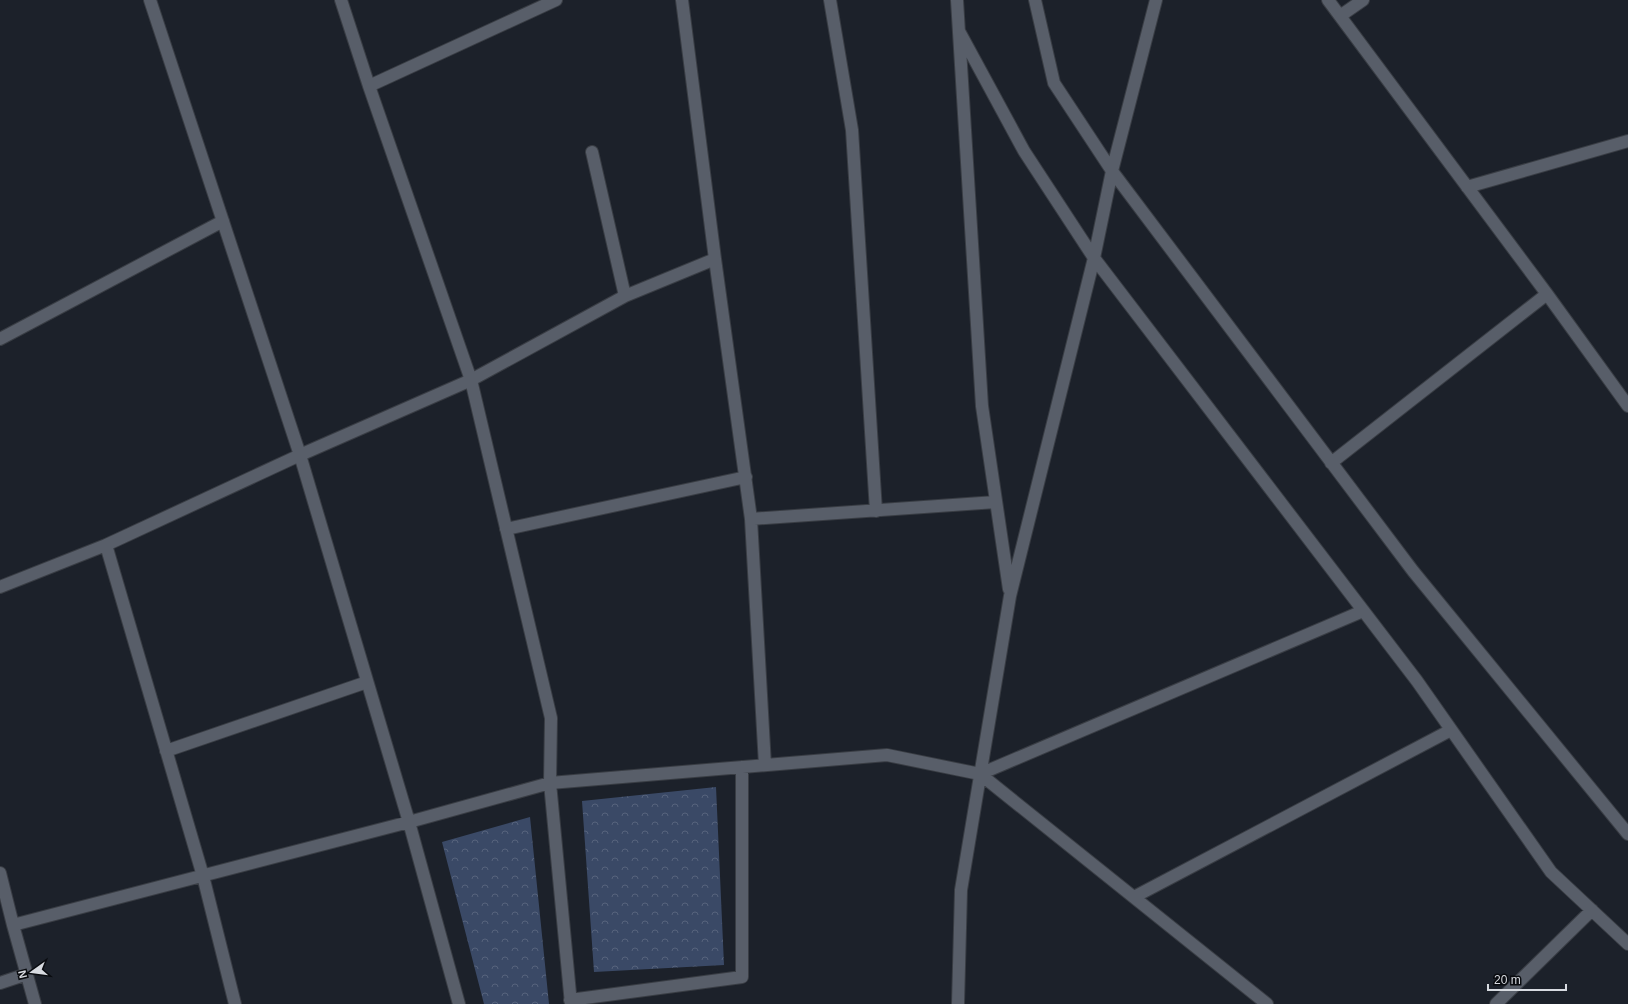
<svg xmlns="http://www.w3.org/2000/svg" width="1628" height="1004" viewBox="0 0 1628 1004" font-family="Arial,sans-serif">
<style>
.park{fill:url(#park-crowns)}
.lines{fill:none;stroke-linecap:round;stroke-linejoin:round}
.minor-casing{stroke:#393d44;stroke-width:14}
.minor{stroke:#585e69;stroke-width:12}
</style>
<defs>
<pattern id="park-crowns" width="20" height="18" patternUnits="userSpaceOnUse"><rect width="20" height="18" fill="#3a4966"/><path d="M2 6a3 3 0 1 1 6 0M12 15a3 3 0 1 1 6 0" fill="none" stroke="#56637c"/></pattern>
</defs>
<rect width="100%" height="100%" fill="#1c212a"/>
<path class="park" d="M716,787L724,965L594,972L582,801Z
M530,817L549,1004H484L442,842Z"/>
<g class="lines">
<g class="minor-casing">
<path id="minor" d="M150,0L300,455L106,545L203,876L235,1004
M341,0L369,86L556,0
M682,0L715,259L751,519
M830,0L852,130L876,511
M957,0L982,406L1009,589
M1035,0L1054,83L1112,171L1413,571L1628,834
M1328,0L1547,294L1628,406
M1340,16L1363,0
M959,31L1024,151L1094,258L1417,681L1551,872L1628,944
M592,152L625,296
M1467,187L1628,141
M0,339L223,221
M1331,463L1547,294
M506,529L746,477
M0,587L106,545
M166,751L367,682
M765,765L751,519L996,502
M0,873L13,925
M1134,897L1451,730
M0,983L27,974
M570,1000L742,977V767
M35,1004L13,925L409,822L300,455L471,380L369,86
M459,1004L409,822L550,783L551,718L471,380L625,296L715,259
M571,1004L550,783L887,755L980,774
M958,1004L961,890L1010,596L1094,258L1112,171L1156,0
M1267,1004L980,774L1363,611
M1496,1004L1592,910"/>
</g>
<use href="#minor" class="minor"/>
</g>
<g transform="translate(32 972) rotate(256)" stroke="#090b0f" stroke-width="3" paint-order="stroke">
<path d="M0-3L7 15L0 10L-7 15Z" fill="#d7dae0"/>
<text y="-6" font-size="11" font-weight="bold" text-anchor="middle" fill="#d7dae0">N</text>
</g>
<path d="M1488 984v6h78v-6" fill="none" stroke="#d7dae0" stroke-width="2"/>
<text x="1494" y="984" font-size="12" fill="#d7dae0" stroke="#090b0f" stroke-width="3" paint-order="stroke">20 m</text>
</svg>
